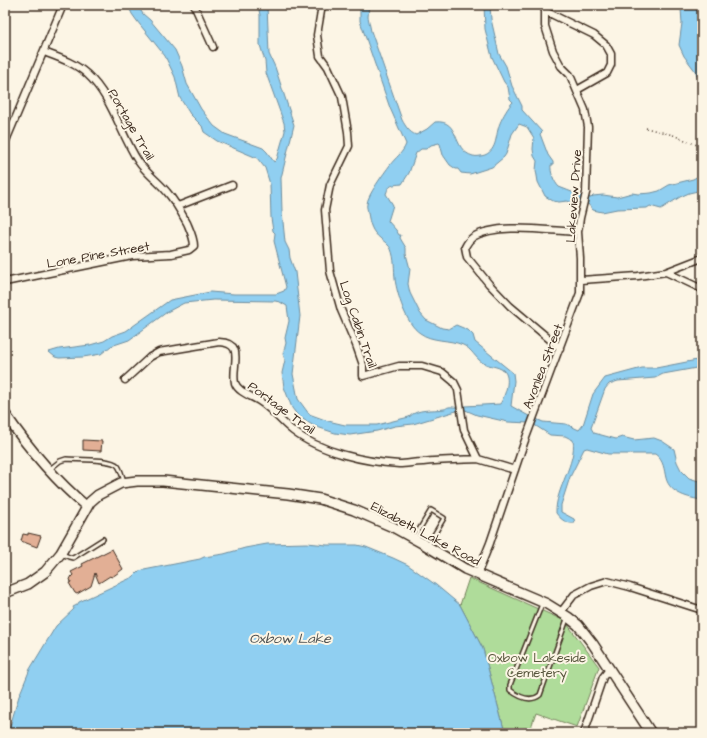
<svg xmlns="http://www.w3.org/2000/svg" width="707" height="738" viewBox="0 0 707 738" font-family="'Architects Daughter',sans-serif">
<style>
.green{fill:#afdc9a;stroke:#75835c}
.water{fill:#90cff1;stroke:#6e8d9d}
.building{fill:#e2af95;stroke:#3b2a1e}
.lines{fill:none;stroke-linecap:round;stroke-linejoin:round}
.lane-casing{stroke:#3b2a1e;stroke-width:6}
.street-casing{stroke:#3b2a1e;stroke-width:9}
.secondary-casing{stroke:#3b2a1e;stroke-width:12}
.path{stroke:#3b2a1e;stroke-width:1.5;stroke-dasharray:1 3;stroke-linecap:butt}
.lane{stroke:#fcf5e5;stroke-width:3}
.street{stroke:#fcf5e5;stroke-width:6}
.secondary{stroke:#fcf5e5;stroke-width:9}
.labels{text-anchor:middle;stroke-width:4;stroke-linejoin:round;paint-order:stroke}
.street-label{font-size:13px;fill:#3b2a1e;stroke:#fcf5e5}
.park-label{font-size:13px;fill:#58563d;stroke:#fcf5e5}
.water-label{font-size:14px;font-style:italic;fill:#505353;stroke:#fcf5e5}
</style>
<rect width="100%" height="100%" fill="#fcf5e5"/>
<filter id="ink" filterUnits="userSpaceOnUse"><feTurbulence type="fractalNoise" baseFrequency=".025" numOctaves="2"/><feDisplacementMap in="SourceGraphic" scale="8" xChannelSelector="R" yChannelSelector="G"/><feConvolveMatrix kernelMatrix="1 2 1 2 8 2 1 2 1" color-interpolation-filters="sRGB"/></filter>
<g filter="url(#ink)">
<path class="green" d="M469,578L565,621L599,667L577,727L536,713L529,733H505L483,649L460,605Z"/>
<path class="water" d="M128,5H137L143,14L150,20L175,50L182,66L187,84L201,109L214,126L225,134L263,148L267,152L274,162L277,159L285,131L284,123L266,73L265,61L260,45V15L258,5H267L269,54L275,67L294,125L281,178L282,212L285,242L289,250L290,258L295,272L300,316L293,374L298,399L309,414L328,421L345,425H377L409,417C418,408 432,411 444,409C446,409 447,407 449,407C456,406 459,410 465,406L500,404C505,396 512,377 503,370C497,366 489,366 483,363C475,358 472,349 463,345C449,339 432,342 420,333C406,324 397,294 395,279C394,269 395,259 391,249C389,245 385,242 381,239C371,231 370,224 368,213C368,210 366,207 367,204C367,196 384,173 390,165C395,158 403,153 406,144L390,108L360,21V5H369L368,17L371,31L402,120C406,127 409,132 416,135L427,129L435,122C461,119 451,150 473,156C477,157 481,156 485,155C498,149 495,135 500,123C503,116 508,107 513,102L510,99L508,87L504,82L492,57L485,29L484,5H490L491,19L499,54L506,66L512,86L522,106V110L542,132L540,134L548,155L553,162V165H551C550,172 554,182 559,187C570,191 580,196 591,198L593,196L603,195L617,197L632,193L638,194L651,193L659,191L669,185L693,179L702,174V190L689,193L680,197L661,209L650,206L647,208L617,209L602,212L593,210L588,204L580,202L574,203L567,201L559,202L553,201L545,196L538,182L536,170L537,161L534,156L533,149L534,138L527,127L519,124L512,134L506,154L504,157L492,167L470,174L461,173L458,169H456L450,165L443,155L440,144L439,143L431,145L426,149H421L416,153L409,173L402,184C393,185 389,184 386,194L393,205L388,221L396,230L399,235H401L400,238L406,248V254L410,269L408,284L410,293L420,313L426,320L442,328L449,329L456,325L468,330L473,335L475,342L513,373L514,381L511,406L527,415L543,422L566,424L579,430L583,425L593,394L605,378L642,368H656L702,359V367L663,374L655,378L618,381L609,384L605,389L591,428L594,433L616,439L622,437L634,440L654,438L662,441L674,449L677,462L681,470L689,478L702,482V500C689,498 670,494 666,478C664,470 664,460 655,454H608L587,448L584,449L570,477L561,505V512L574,519L575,523C567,524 561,520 556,513C555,489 577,463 573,440L565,436L550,435L536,426L529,423L508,422L477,415L463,409L413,424L395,426L377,431L350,435L335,433L314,426L298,416L292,408L284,387L282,373L285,360L283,354L286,343L285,338L289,321L287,306L280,302L275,301L213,300L184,303L167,312L129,340L111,346L101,354L83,357L59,358L55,357L49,352L59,349L90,345L104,341L112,336L126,331L170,300L210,292L234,294H276L284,291L286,287L274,241L275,233L273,231L271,218L270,184L265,168L257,158L217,141L204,132L202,126L190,114L180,98L175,77L165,56L137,21L132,14Z
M684,5H702C702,9 703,14 702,19C701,27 693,40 702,46V86L698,79L696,72L684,56L679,45L682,23L681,9Z
M307,543L327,545H357L366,547L393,558L408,565L436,585L460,605L483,649L505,733H8L19,696L30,669L56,626L74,609L73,607L77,605L79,602L133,577L139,571L200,559L204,557L224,554L245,548L267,544Z"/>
<path class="building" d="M83,440L102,441L101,451L83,450Z
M28,533L41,536L37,547L21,541L23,534L28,535Z
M112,549L123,569L115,575L111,577L110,576L99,583L95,573L91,586L77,594L75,593L69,583L71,582L70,579L71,578V577L73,575L71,572L83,566L82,564Z"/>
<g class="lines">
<g class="lane-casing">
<path id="lane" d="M50,469L60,461L66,459C76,460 112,458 118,466C121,470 122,476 124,481
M414,538L431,510L444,518L428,545
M62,554L69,557L73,558L103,539
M542,604L510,685V690C519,697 530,703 540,695L567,619"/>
</g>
<g class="street-casing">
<path id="street" d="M194,5L213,47
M322,5L317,35L320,56L328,67L342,97L348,132L349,146L330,185L325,210L330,271L341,310L356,345L363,365V376L399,366H422L442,372L454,382L458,390L464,430L478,459L515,470
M545,11L594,35L606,45L611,54V65L607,73L577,90
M5,143L63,5
M178,206L232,185
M666,272L702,289
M581,280L638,276L666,272L702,258
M5,282L132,256L171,254L189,250L194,246C194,238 190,230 187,223C181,212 175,201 167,192C158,181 146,173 138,161C120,133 112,97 87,74C75,63 60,58 44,52
M560,348L510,306L489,284L467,257L465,247C467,243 469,240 473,237C498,222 549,231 578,232
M125,380L150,357L159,352L219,342C246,343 231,366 235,383C238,392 251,396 259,401C272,409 281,422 293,431C320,452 365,462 399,464C407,464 415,462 423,462C441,460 460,460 478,459
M477,575L490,543L524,443L580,293V258L578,232L580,218L586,193L588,127L585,110L570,75L561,66L553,51L545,26V11L543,5
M561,612L574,595L591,586L607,581L630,587L702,610
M584,733L603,677L610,668"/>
</g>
<g class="secondary-casing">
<path id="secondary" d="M5,414C29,449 55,480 87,507
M5,593L28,584L45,572L61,553L90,502L98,495L121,483L137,481H163L288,494L320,499L354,510L393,527L422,543L465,569L547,604L568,617L578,625L593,644L651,733"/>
</g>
<path class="path" d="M646,128L673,135L702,147"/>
<use href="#lane" class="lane"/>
<use href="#street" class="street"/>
<use href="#secondary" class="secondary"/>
</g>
</g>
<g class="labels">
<g class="street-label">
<text transform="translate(132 124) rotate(60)" y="5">Portage Trail</text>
<text transform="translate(573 196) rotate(-86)" y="5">Lakeview Drive</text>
<text transform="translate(98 254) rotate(-10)" y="5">Lone Pine Street</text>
<text transform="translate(359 324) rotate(71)" y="5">Log Cabin Trail</text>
<text transform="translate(542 366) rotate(-69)" y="5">Avonlea Street</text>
<text transform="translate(282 407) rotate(36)" y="5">Portage Trail</text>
<text transform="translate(426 533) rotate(28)" y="5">Elizabeth Lake Road</text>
</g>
<g class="park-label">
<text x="537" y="662">Oxbow Lakeside<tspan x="537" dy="15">Cemetery</tspan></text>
</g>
<g class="water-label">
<text x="290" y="643">Oxbow Lake</text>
</g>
</g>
<rect width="707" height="738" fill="none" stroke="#fcf5e5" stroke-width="20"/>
<rect x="10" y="10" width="687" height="718" fill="none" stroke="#3b2a1e" stroke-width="1.5" filter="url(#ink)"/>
</svg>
